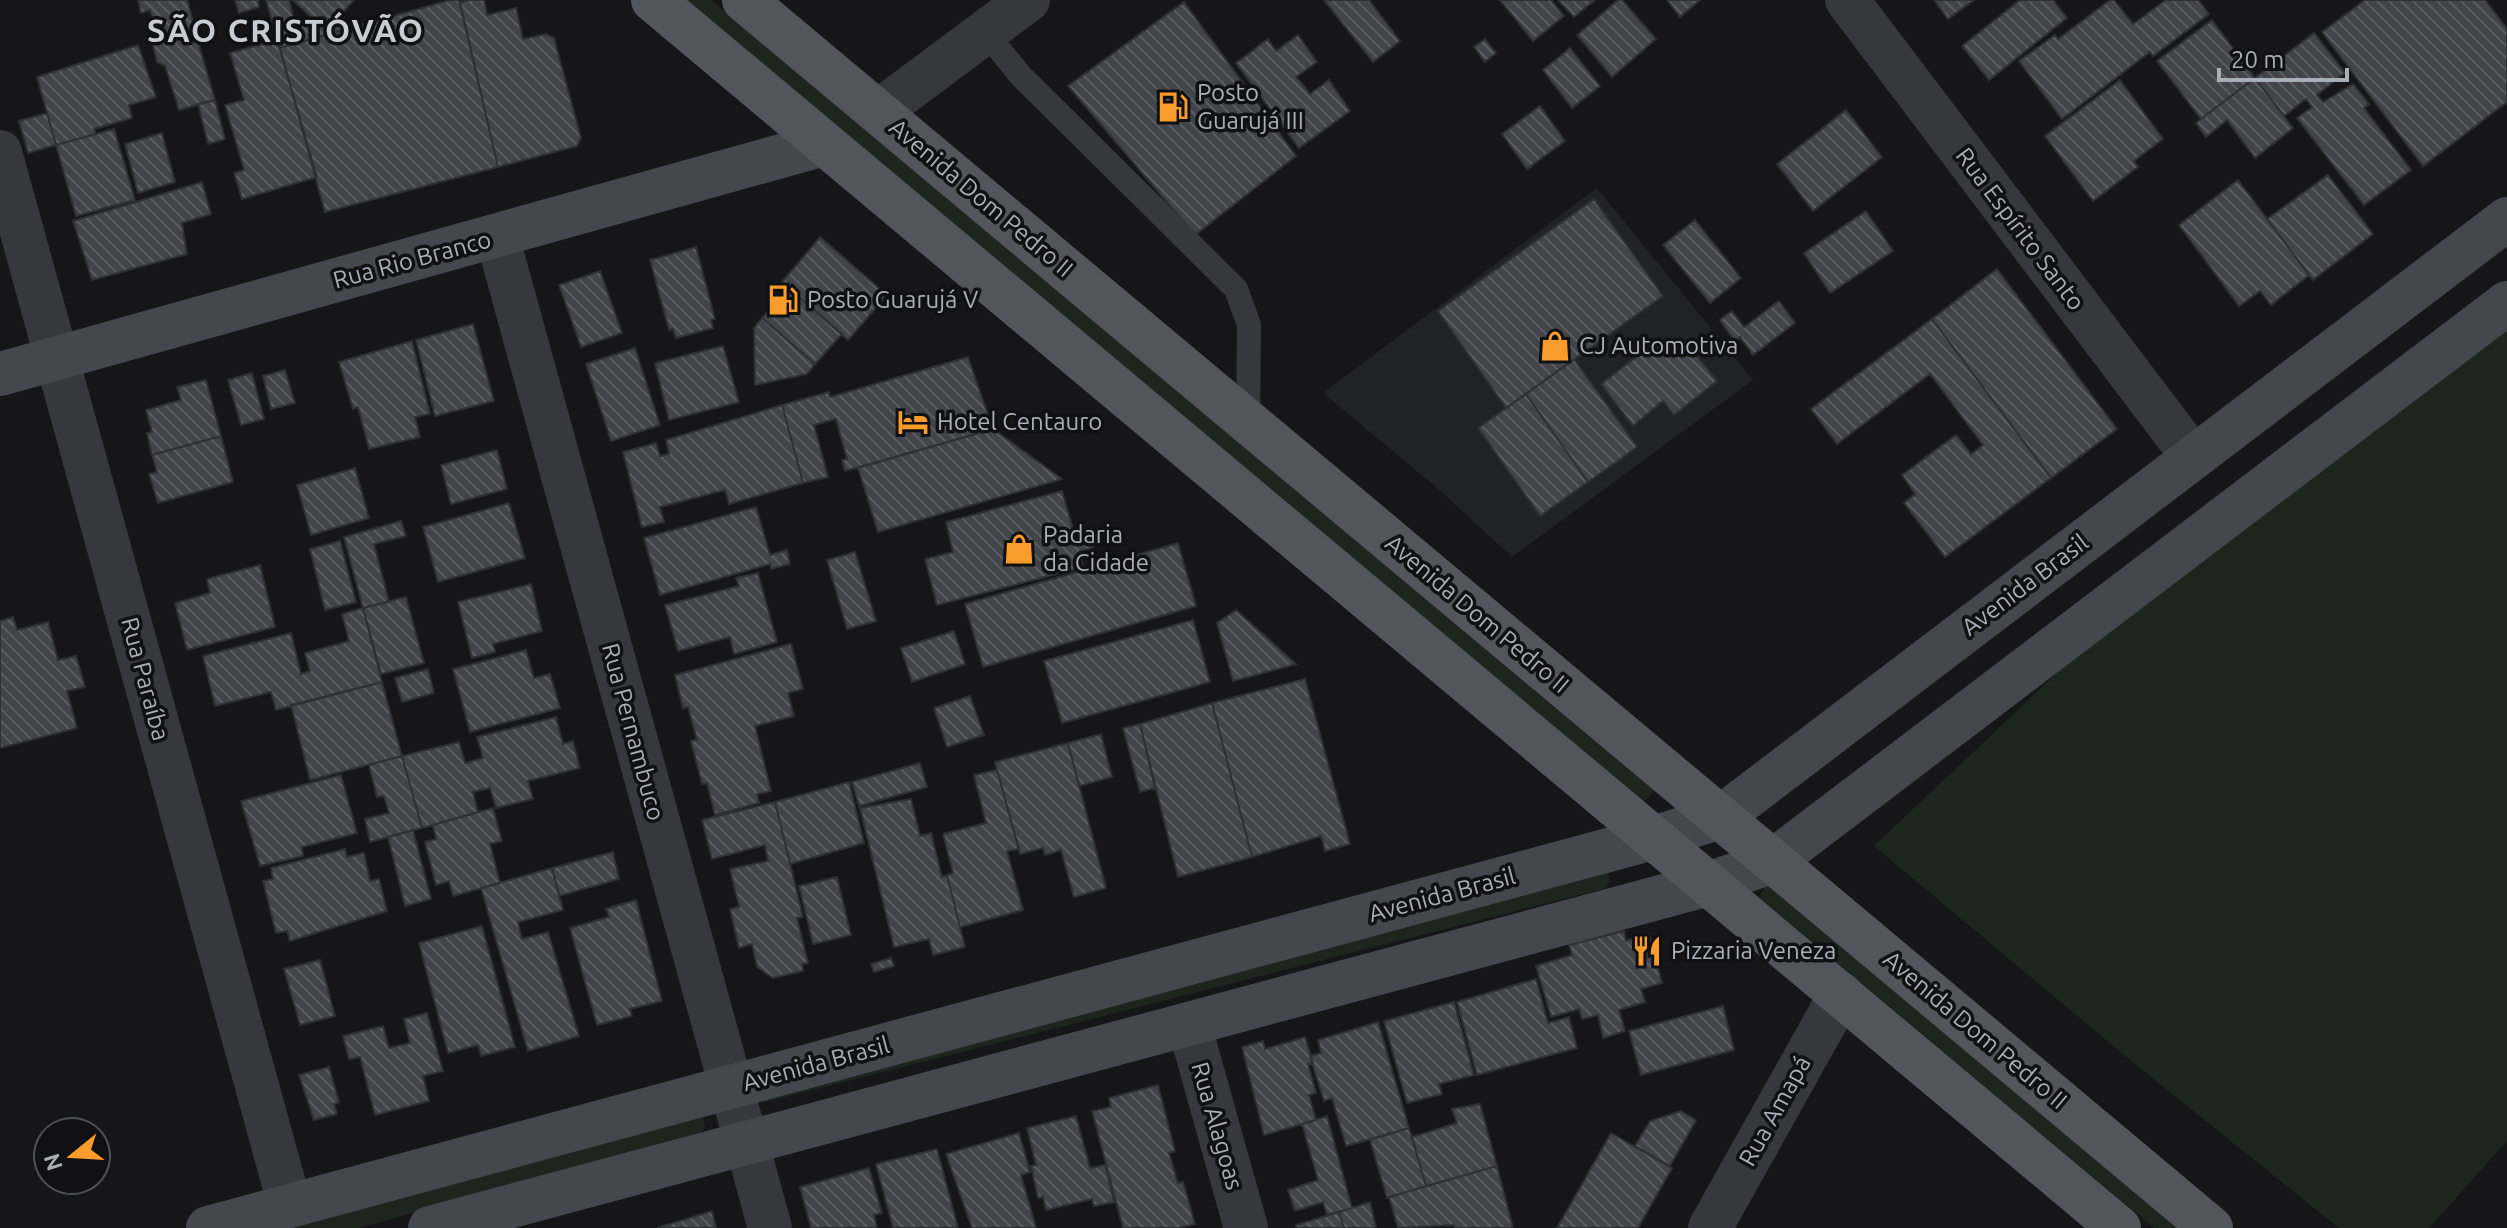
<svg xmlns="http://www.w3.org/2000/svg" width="2507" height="1228" viewBox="0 0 2507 1228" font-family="Ubuntu,sans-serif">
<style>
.built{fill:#212225}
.grass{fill:#1d261e}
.building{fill:url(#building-back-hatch);stroke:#2f3034;stroke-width:2}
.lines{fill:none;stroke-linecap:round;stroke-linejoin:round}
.lane{stroke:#36383d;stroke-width:24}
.street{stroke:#36383d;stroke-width:44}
.secondary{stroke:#44474d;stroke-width:44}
.primary{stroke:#52555c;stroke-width:44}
.labels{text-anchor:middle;stroke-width:7;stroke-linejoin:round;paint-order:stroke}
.poi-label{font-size:24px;fill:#a7aeb8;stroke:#111113;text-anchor:start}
.street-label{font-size:24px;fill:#a7aeb8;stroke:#111113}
.district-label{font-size:32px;font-weight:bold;letter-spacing:2px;fill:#c8cdd4;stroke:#111113}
</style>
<defs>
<pattern id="building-back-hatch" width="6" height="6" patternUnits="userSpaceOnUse" patternTransform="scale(2)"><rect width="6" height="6" fill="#414448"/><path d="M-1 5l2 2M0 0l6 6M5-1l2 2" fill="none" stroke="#5a5c60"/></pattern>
</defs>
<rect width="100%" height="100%" fill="#161618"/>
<path class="built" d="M1597,188L1753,380L1512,557L1436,487L1323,393Z"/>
<path class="grass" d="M682,0H711L1654,791L1641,805Z
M2507,319V1141L2429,1228H2339L2135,1064L1874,846L2093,639Z
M1601,869L1608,873L1610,881L1606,888L762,1103L756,1098Z
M1768,881L2182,1228H2154L1759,897Z
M696,1114L703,1118L705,1126L701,1132L359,1228H287Z"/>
<path class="building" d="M138,0H187L195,28L159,39L150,10L141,13Z
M235,0H258L259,7L239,13Z
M266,0H289L295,24L313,18L326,31L342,13L349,28L280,48Z
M293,0H354L326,31Z
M450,0H459L498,167L325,212L280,48Z
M470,0H484L487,15L516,8L523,39L546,34L554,38L581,138L577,146L498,167L460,2Z
M1324,0H1369L1400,41L1373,62Z
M1500,0H1551L1564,16L1533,41Z
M1558,0H1595L1574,17Z
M1618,0H1622L1656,39L1612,77L1577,35Z
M1667,0H1700L1680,17Z
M1934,0H1974L1948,19Z
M2020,0H2053L2067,18L1989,80L1962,46Z
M2110,0H2114L2133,24L2166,0H2198L2209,14L2153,56L2150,52L2062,119L2019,61L2055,35L2058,39Z
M2365,0H2485L2507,29V102L2423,166L2322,32Z
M1184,2L1296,156L1195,235L1068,86Z
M2212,20L2255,78L2201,119L2157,61Z
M194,28L215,100L179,110L165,66L157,62L152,41Z
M2314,33L2345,73L2317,95L2323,102L2353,84L2369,104L2364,108L2411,170L2364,205L2297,118L2312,107L2306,99L2284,116L2255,78Z
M1298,35L1317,62L1296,77L1310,94L1329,80L1350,111L1299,148L1236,63L1268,39L1276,51Z
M1485,39L1496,53L1485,62L1474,47Z
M277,40L317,177L242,199L234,173L244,170L225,105L244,100L230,53Z
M138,45L156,97L129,105L132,118L94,129L96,134L56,145L37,77Z
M1570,48L1600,86L1572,108L1543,70Z
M2255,78L2293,128L2255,158L2227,120L2206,137L2196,123Z
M2120,80L2163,139L2134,161L2138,167L2093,201L2045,136Z
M215,100L225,139L208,144L198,104Z
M1540,106L1565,141L1527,169L1502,134Z
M1846,110L1882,157L1813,211L1777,164Z
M47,113L56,145L28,153L19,121Z
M114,129L135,200L76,216L56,145Z
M162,133L175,182L138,193L125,144Z
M2328,175L2373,234L2313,280L2267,219Z
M2238,180L2309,275L2271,305L2260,291L2239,306L2179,225Z
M202,182L211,214L182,223L187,254L92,280L73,221Z
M1594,199L1663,296L1506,408L1438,311Z
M1866,211L1893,251L1830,293L1804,253Z
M1695,220L1741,278L1710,303L1663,245Z
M820,237L887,295L848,340L782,282Z
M696,247L715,319L711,320L713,328L676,338L673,329L669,330L650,260Z
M1997,269L2117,429L2051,478L1932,319Z
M600,271L622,333L581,347L559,285Z
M788,287L842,334L815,364L762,318Z
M1779,301L1795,323L1753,355L1740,337L1735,342L1720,320L1732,311L1744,327Z
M762,318L815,364L807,374L755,385L754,328Z
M1932,319L2051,478L1945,557L1904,503L1915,494L1902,475L1956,435L1971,454L1983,445L1930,374L1837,444L1811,409Z
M473,324L494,401L435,416L416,340Z
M1659,339L1673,357L1688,345L1717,381L1674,415L1663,401L1633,426L1601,384Z
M412,341L430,414L415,417L420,437L369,449L358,407L353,409L339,362Z
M723,346L739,402L669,420L655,363Z
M635,348L660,425L611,441L586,364Z
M968,357L993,429L845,471L842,460L847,459L836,419L814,425L828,477L803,483L782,405L829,392L830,397Z
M1574,359L1637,447L1588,482L1526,394Z
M285,370L295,403L271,409L263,376Z
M252,373L264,419L241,425L228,380Z
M206,380L221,436L152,455L147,433L152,432L146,410L181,400L177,387Z
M1526,394L1588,482L1540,516L1478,428Z
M782,405L803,483L729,504L725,490L660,507L664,522L642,527L623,452L656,443L660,456L669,454L666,440Z
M993,429L1062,479L878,532L858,468Z
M221,436L233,482L158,503L149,474L157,472L152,455Z
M497,450L507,489L451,504L441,465Z
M355,468L369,518L311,535L297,485Z
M1062,491L1075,536L1089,532L1093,548L1080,551L1083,567L937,605L925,559L953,552L946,522Z
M509,503L525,558L438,582L423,527Z
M756,507L770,555L787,550L790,564L771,569L770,564L660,595L644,538Z
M401,521L406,536L374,544L389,602L363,608L344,537Z
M340,541L356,602L325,610L310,549Z
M1178,543L1196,606L983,667L965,604Z
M855,552L876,621L847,629L827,560Z
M260,565L275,627L187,650L175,603L210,593L207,579Z
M758,573L777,642L734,654L730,637L678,651L665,605L739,586L736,578Z
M531,584L542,631L493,644L495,652L472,658L458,602Z
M406,597L424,663L381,674L363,608Z
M363,608L382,682L276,710L271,692L215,706L203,656L291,633L301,674L310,671L305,653L349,641L342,614Z
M1236,610L1296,664L1233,681L1217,623Z
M13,617L17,630L48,622L58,660L76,656L85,687L67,691L77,728L0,748V621Z
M1193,620L1210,682L1062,723L1044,661Z
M954,631L965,664L912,682L901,648Z
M791,644L803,689L788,693L794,716L755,726L771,791L757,794L759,803L715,815L707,783L702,784L691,741L697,740L688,707L683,708L675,675Z
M526,650L534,678L550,674L560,708L470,732L453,669Z
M428,669L434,693L402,702L395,678Z
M1305,679L1350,844L1325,851L1321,836L1252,857L1212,703Z
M382,682L402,756L310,780L291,705Z
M970,696L984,735L947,747L934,708Z
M1212,703L1252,857L1178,877L1140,724Z
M556,717L563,744L573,741L580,768L528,781L533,799L496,808L490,788L473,792L478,812L422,828L402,756L459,742L465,763L483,758L477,737Z
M1140,724L1155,788L1140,792L1123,728Z
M1101,734L1112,777L1079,786L1068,743Z
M1068,743L1106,888L1074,897L1061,850L1045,855L1043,848L1020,854L995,762Z
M402,756L422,828L370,842L365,819L389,813L384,796L377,797L369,765Z
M920,763L927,787L859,806L852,782Z
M997,770L1019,849L1007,851L1023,910L960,927L947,875L953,873L943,834L986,823L974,775Z
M341,775L357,833L302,847L303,856L260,866L241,801Z
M849,782L864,843L790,864L775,802Z
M911,799L920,836L931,833L942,877L947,875L965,947L933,955L929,939L894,947L860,808Z
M775,802L803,917L797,918L808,963L802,964L803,971L773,978L757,967L752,944L739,948L730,909L739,907L730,869L768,861L765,845L712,859L702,820Z
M493,808L502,841L490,844L500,883L453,896L449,881L436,885L425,842L436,839L433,825Z
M413,830L431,899L405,906L388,837Z
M345,849L347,857L364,853L370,881L379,879L387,911L290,941L287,931L276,933L263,881L273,879L271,868Z
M613,852L619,879L559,896L552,868Z
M552,868L563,910L518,922L522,939L548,932L579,1036L528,1051L481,888Z
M837,877L851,935L813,944L799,886Z
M636,900L662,1001L630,1009L632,1016L597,1025L570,928L609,917L606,909Z
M482,926L515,1047L481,1056L478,1045L448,1053L419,943Z
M1624,931L1626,941L1649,934L1662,983L1641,989L1645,1002L1619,1010L1625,1031L1603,1038L1598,1015L1582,1019L1579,1009L1551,1017L1536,966L1572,955L1569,945Z
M891,958L894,966L874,972L871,964Z
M320,960L335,1016L300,1025L284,969Z
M1536,979L1548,1023L1569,1017L1577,1048L1477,1075L1457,1002Z
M1454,1002L1474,1075L1439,1084L1442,1094L1407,1103L1384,1021Z
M1723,1006L1734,1050L1641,1075L1629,1031Z
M427,1013L443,1071L423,1076L429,1101L375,1115L360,1057L349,1059L343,1036L383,1026L389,1048L410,1043L404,1019Z
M1378,1022L1409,1128L1346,1146L1332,1098L1324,1101L1310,1056L1321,1053L1318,1040Z
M1305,1037L1313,1063L1308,1064L1316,1093L1309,1095L1316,1120L1264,1135L1242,1047L1263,1041L1265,1049Z
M329,1067L339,1102L334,1104L337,1114L314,1120L299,1075Z
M1158,1085L1175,1151L1169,1153L1178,1183L1183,1182L1195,1224L1179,1228H1123L1092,1111L1111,1107L1109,1098Z
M1480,1104L1497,1166L1426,1186L1412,1137L1457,1123L1452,1109Z
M1681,1111L1696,1120L1670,1166L1635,1146L1650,1121Z
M1076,1116L1090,1168L1105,1165L1114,1202L1094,1206L1092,1199L1046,1210L1043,1197L1038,1198L1031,1166L1036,1165L1027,1128Z
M1327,1116L1352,1208L1327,1215L1323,1202L1295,1211L1288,1190L1318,1180L1302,1124Z
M1409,1128L1426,1186L1387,1198L1370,1140Z
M1019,1133L1030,1172L1021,1175L1036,1228H972L946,1154Z
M1611,1133L1672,1168L1638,1228H1557Z
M937,1149L958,1228H893L876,1164Z
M1497,1166L1513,1228H1455L1454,1225L1398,1228L1389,1197Z
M869,1168L882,1213L874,1215L877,1228H811L800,1187Z
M1370,1202L1376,1228H1344L1339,1212Z
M712,1211L716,1228H657Z
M1339,1212L1344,1228H1297L1296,1225Z"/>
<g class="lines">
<path class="lane" d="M985,32L1021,76L1236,289L1249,325L1248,422"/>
<path class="street" d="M1847,0L2193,457
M878,112L1028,0
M0,152L290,1206
M497,236L770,1228
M1189,1024L1246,1228
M1710,1228L1841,994"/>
<path class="secondary" d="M0,374L824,144
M208,1228L1653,838L1721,817L2507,219
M430,1228L1709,884L1773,861L2507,303"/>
<path class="primary" d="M653,0L2119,1228
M744,0L2211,1228"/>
</g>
<defs>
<g id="fuel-bare" transform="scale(2.4)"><path d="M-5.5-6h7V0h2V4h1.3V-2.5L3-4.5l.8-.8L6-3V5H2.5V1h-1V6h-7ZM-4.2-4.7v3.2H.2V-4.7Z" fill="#fa9c2b" stroke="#111113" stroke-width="2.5" paint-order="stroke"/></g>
<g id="shop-bare" transform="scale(2.4)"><path d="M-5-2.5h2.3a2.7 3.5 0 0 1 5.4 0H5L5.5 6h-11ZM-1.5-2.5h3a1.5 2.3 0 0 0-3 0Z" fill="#fa9c2b" stroke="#111113" stroke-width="2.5" paint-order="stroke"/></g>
<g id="hotel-bare" transform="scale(2.4)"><path d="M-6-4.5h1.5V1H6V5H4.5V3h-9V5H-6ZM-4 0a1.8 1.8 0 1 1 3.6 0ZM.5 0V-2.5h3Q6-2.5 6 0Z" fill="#fa9c2b" stroke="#111113" stroke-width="2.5" paint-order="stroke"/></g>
<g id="restaurant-bare" transform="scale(2.4)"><path d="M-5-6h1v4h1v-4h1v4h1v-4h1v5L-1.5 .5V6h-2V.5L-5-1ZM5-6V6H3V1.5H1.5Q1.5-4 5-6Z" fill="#fa9c2b" stroke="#111113" stroke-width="2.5" paint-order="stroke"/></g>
</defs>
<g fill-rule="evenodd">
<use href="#fuel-bare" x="1173" y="107"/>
<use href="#fuel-bare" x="783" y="300"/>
<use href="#shop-bare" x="1555" y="346"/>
<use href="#hotel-bare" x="913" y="422"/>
<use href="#shop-bare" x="1019" y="549"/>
<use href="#restaurant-bare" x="1647" y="951"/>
</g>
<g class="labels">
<g class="poi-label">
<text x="1197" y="101">Posto<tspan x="1197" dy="28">Guarujá III</tspan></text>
<text x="807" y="308">Posto Guarujá V</text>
<text x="1579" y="354">CJ Automotiva</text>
<text x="937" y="430">Hotel Centauro</text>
<text x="1043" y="543">Padaria<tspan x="1043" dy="28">da Cidade</tspan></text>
<text x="1671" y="959">Pizzaria Veneza</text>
</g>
<g class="street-label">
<text transform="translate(981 198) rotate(40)" y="8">Avenida Dom Pedro II</text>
<text transform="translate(2020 229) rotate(53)" y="8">Rua Espírito Santo</text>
<text transform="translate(412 260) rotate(-15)" y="8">Rua Rio Branco</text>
<text transform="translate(2025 585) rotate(-37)" y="8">Avenida Brasil</text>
<text transform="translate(1477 614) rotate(40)" y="8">Avenida Dom Pedro II</text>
<text transform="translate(145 679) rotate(75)" y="8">Rua Paraíba</text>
<text transform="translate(633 732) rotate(75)" y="8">Rua Pernambuco</text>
<text transform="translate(1442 895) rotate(-15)" y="8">Avenida Brasil</text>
<text transform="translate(1975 1030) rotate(40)" y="8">Avenida Dom Pedro II</text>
<text transform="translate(816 1064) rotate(-15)" y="8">Avenida Brasil</text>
<text transform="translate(1775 1111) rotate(-61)" y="8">Rua Amapá</text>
<text transform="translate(1217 1126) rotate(74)" y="8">Rua Alagoas</text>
</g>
<g class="district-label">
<text x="286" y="42">SÃO CRISTÓVÃO</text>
</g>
</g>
<g transform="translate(72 1156) rotate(252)"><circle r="38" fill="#111113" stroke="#4d5055" stroke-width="2"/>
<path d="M0-6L14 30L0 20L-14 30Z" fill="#fa9c2b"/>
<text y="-12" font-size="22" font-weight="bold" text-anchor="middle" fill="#a7aeb8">N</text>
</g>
<path d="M2219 68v12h128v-12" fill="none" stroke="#a7aeb8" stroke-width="4"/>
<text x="2231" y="68" font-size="24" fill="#a7aeb8" stroke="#111113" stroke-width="6" paint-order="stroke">20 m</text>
</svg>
